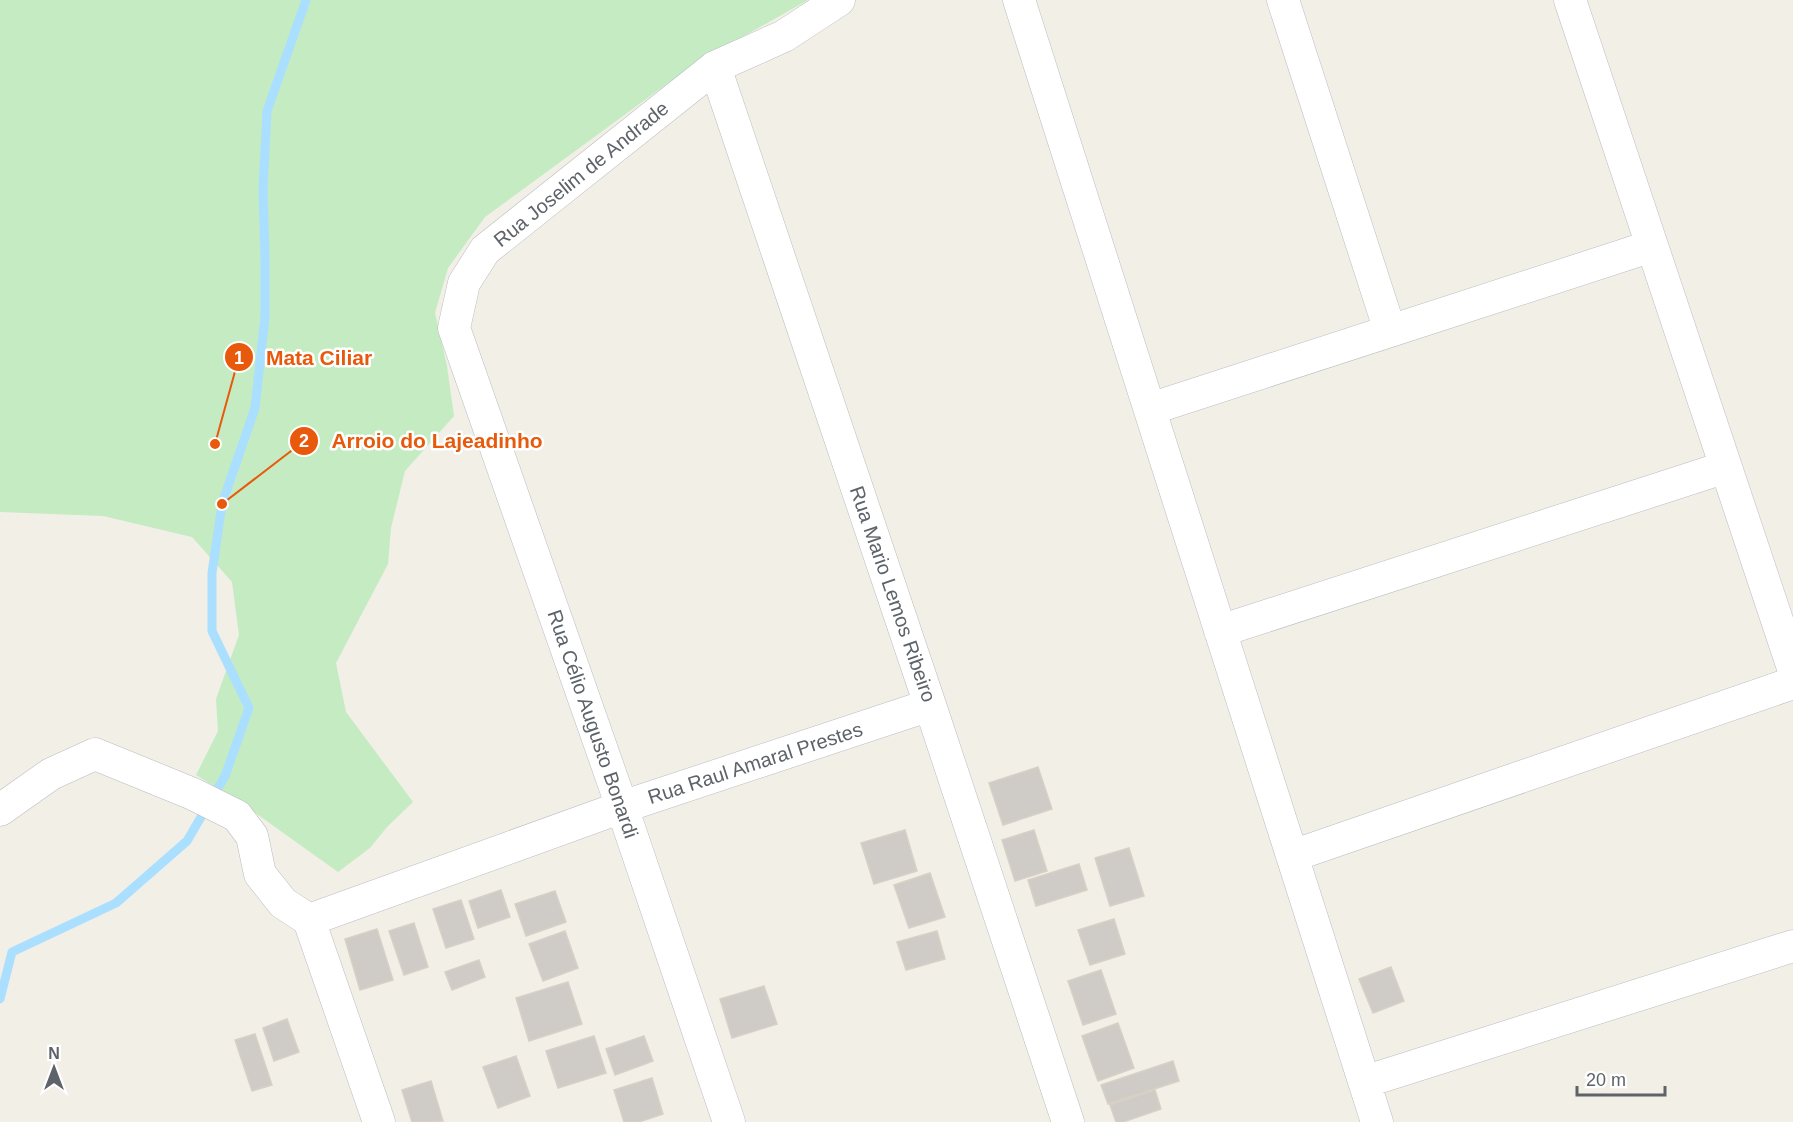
<svg xmlns="http://www.w3.org/2000/svg" width="1793" height="1122" viewBox="0 0 1793 1122" font-family="Arial,sans-serif">
<style>
.green{fill:#c5ebc2}
.lines{fill:none;stroke-linecap:round;stroke-linejoin:round}
.stream{stroke:#aadfff;stroke-width:9}
.building{fill:#cfcbc6;stroke:#d7d0c5;stroke-width:1.5}
.minor-casing{stroke:#b9bdc1;stroke-width:33}
.minor{stroke:#fff;stroke-width:32}
.labels{text-anchor:middle;stroke-width:5;stroke-linejoin:round;paint-order:stroke}
.street-label{font-size:20px;fill:#5e6369;stroke:#fff}
.leader{fill:none;stroke:#e8590c;stroke-width:2}
.callout-dot{fill:#e8590c;stroke:#fff;stroke-width:2}
.mark-label{font-size:18px;text-anchor:middle;font-weight:bold;fill:#fff}
.callout-label{font-size:21px;text-anchor:middle;font-weight:bold;fill:#e8590c;stroke:#fff;stroke-width:5;stroke-linejoin:round;paint-order:stroke}
</style>
<rect width="100%" height="100%" fill="#f2efe7"/>
<path class="green" d="M0,0H808L721,49L668,83L485,217L448,268L435,313L447,366L454,416L405,471L391,528L388,564L336,663L346,712L413,802L387,827L370,848L338,872L240,802L196,775L218,731L216,699L239,635L232,582L192,537L103,516L0,512Z"/>
<g class="lines">
<path class="stream" d="M0,999L12,952L116,903L187,841L225,776L249,708L212,631V573L222,504L255,408L265,317V257L263,189L267,111L306,0"/>
</g>
<path class="building" d="M1038,767L1052,809L1003,825L989,783Z
M905,830L917,871L874,884L861,843Z
M1034,830L1047,871L1015,881L1002,840Z
M1129,848L1144,896L1110,906L1095,858Z
M1079,864L1087,890L1036,906L1028,880Z
M930,873L945,917L909,928L894,885Z
M501,890L510,917L478,928L469,901Z
M555,891L566,922L526,936L515,904Z
M461,900L474,939L446,948L433,909Z
M1114,919L1125,954L1090,965L1078,930Z
M414,923L428,967L404,975L389,931Z
M377,929L393,980L360,990L345,939Z
M565,931L578,968L543,981L529,944Z
M937,931L945,959L906,970L897,942Z
M479,960L485,977L452,990L445,972Z
M1391,967L1404,1001L1373,1013L1359,979Z
M1101,970L1116,1014L1083,1025L1068,981Z
M568,982L582,1024L529,1041L516,998Z
M764,986L777,1024L732,1038L720,999Z
M287,1019L299,1052L274,1061L263,1028Z
M1118,1023L1134,1068L1098,1081L1082,1036Z
M255,1034L272,1085L252,1091L235,1040Z
M594,1036L606,1073L558,1088L546,1051Z
M644,1036L653,1061L615,1075L606,1049Z
M516,1056L530,1096L498,1108L483,1067Z
M1173,1061L1179,1081L1108,1104L1101,1085Z
M652,1078L663,1114L639,1122H624L614,1090Z
M431,1081L443,1121L412,1122L402,1090Z
M1155,1090L1161,1109L1123,1122H1116L1110,1105Z"/>
<g class="lines">
<g class="minor-casing">
<path id="minor" d="M1019,0L1377,1122
M1283,0L1390,331
M1570,0L1793,668
M715,67L930,705L1068,1122
M1150,409L1652,246
M1220,631L1726,467
M0,810L51,774L95,754L193,794L237,816L252,836L260,874L283,903L309,920
M1292,856L1793,683
M309,920L622,807L930,705
M309,920L379,1122
M1364,1082L1793,946
M729,1122L622,807L454,328L464,283L485,250L715,67L784,36L839,0"/>
</g>
<use href="#minor" class="minor"/>
</g>
<g class="labels">
<g class="street-label">
<text transform="translate(581 174) rotate(-39)" y="7">Rua Joselim de Andrade</text>
<text transform="translate(893 594) rotate(71)" y="7">Rua Mario Lemos Ribeiro</text>
<text transform="translate(593 724) rotate(71)" y="7">Rua Célio Augusto Bonardi</text>
<text transform="translate(755 763) rotate(-18)" y="7">Rua Raul Amaral Prestes</text>
</g>
</g>
<path class="leader" d="M215 444L239 357M222 504L304 441"/>
<g class="callout-dot">
<circle cx="215" cy="444" r="6"/>
<circle cx="222" cy="504" r="6"/>
<circle cx="239" cy="357" r="15"/>
<circle cx="304" cy="441" r="15"/>
</g>
<g class="mark-label">
<text x="239" y="364">1</text>
<text x="304" y="447">2</text>
</g>
<g class="callout-label">
<text x="319" y="365">Mata Ciliar</text>
<text x="437" y="448">Arroio do Lajeadinho</text>
</g>
<g transform="translate(54 1068)" stroke="#ffffff" stroke-width="4.5" paint-order="stroke">
<path d="M0-4.5L10 22L0 15L-10 22Z" fill="#5e6369"/>
<text y="-9" font-size="16" font-weight="bold" text-anchor="middle" fill="#5e6369">N</text>
</g>
<path d="M1577 1086v9h88v-9" fill="none" stroke="#5e6369" stroke-width="3"/>
<text x="1586" y="1086" font-size="18" fill="#5e6369" stroke="#ffffff" stroke-width="4.5" paint-order="stroke">20 m</text>
</svg>
